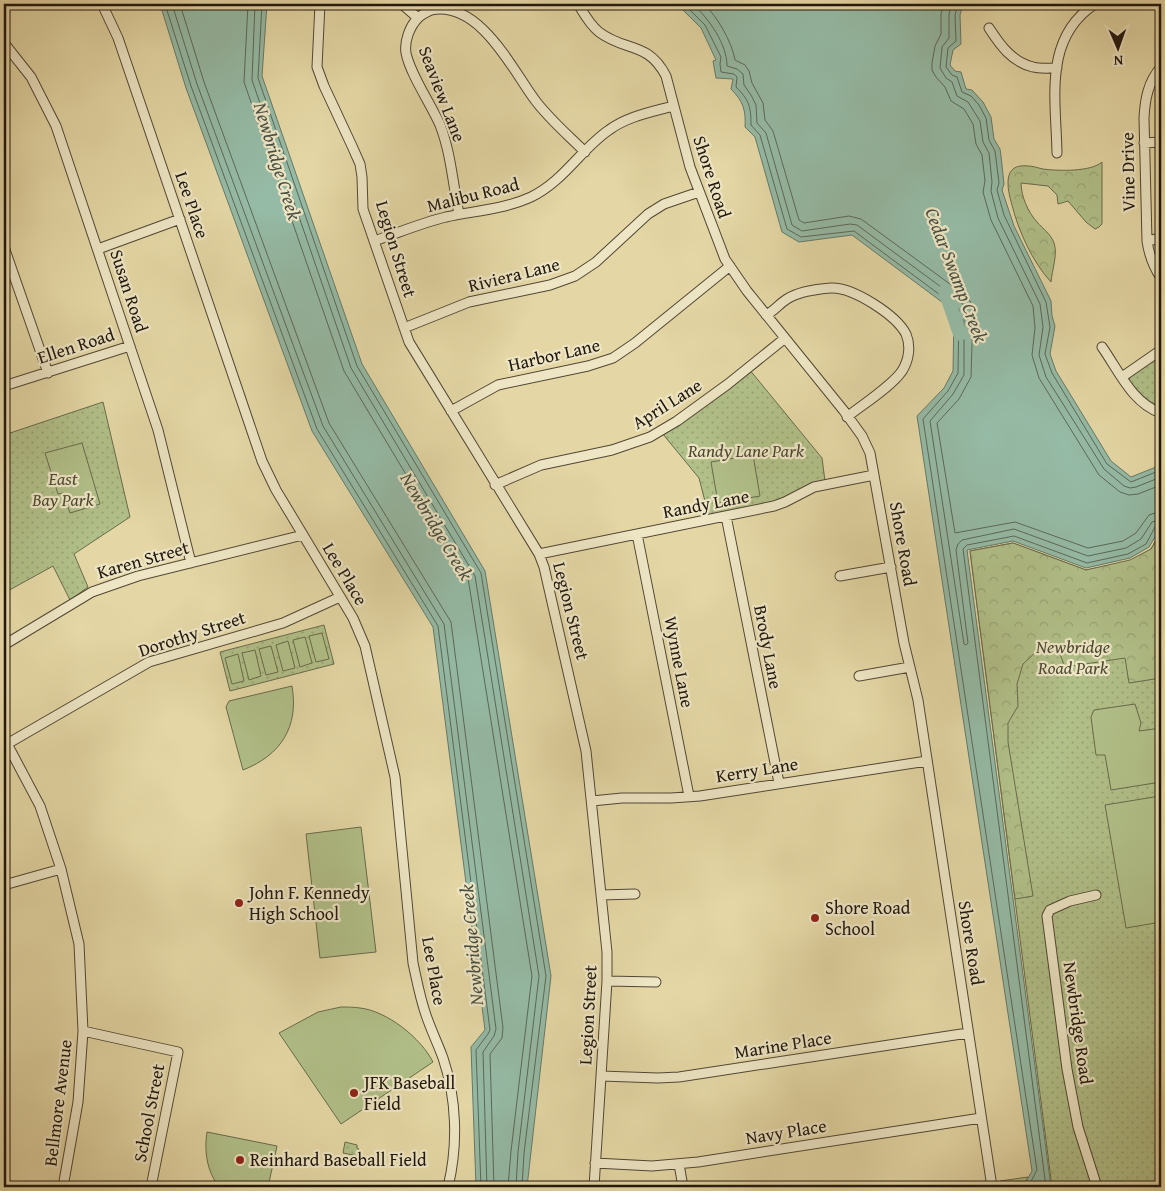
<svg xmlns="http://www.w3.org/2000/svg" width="1165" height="1191" viewBox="0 0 1165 1191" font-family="'Gentium Book Plus',serif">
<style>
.grass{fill:url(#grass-dots);stroke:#686b4b}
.forest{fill:url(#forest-crowns);stroke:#686b4b}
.pitch{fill:#b1bf88;stroke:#686b4b}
.water{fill:#95baa5;stroke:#667969}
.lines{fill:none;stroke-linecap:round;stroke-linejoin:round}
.shore{stroke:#5a685a;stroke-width:1}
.river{stroke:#95baa5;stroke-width:14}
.minor-casing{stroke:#514734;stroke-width:11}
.minor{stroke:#ede5c4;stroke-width:9}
.poi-dot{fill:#8f2418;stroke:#ede5c4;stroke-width:2}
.labels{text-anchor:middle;stroke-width:4.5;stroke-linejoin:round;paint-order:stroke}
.street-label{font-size:18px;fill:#20170e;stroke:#ede5c4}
.park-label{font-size:18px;font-style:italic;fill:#4c4933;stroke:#ede5c4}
.poi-label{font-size:18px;fill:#20170e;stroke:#ede5c4;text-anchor:start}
.water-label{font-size:19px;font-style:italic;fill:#495043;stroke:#ede5c4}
</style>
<defs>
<pattern id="grass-dots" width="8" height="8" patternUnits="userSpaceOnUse" patternTransform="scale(1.25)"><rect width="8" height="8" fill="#b1bf88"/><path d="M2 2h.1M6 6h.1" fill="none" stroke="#98a374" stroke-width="1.8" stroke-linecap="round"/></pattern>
<pattern id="forest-crowns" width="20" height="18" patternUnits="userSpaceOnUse" patternTransform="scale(1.25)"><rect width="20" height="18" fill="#b1bf88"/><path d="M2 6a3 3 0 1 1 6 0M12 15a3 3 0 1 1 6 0" fill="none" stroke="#98a374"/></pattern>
</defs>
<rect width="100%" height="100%" fill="#e4d7a5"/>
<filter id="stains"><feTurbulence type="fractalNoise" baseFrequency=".004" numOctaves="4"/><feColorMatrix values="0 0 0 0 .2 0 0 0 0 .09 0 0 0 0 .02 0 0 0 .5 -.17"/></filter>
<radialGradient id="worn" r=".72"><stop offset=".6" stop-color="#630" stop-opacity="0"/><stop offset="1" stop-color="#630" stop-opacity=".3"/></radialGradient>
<path class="grass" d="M1161,353V411L1150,406L1129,382L1130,373Z
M749,369L822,458L825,481L772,505L709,517L699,478L662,433Z
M103,402L130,517L74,554L88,587L70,600L53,566L4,593V435Z
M1161,531V1187H1052L970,551L1013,543L1086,570L1131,561L1151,549Z
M324,625L334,664L230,691L220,652Z
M345,1142L357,1145V1148L359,1149L358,1156L343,1153Z
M1028,1177L1023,1187H1001L1000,1181Z"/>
<path class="forest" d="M1102,162V224L1099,227L1095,229L1086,222L1068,201L1058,204L1057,195L1048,186L1021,183C1021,196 1028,212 1037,222C1043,229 1051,234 1054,243C1058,254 1052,270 1051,282C1033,263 1018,230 1012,205C1007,188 1002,163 1028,166C1033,166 1038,168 1043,169C1058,171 1091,172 1102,162Z
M1161,531V678L1129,683L1125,658L1065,667L1060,654L1051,644L1040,648L1023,664L1017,684L1018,706L1008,723V742L1033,896L1015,899L970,551L1013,543L1086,570L1130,560L1151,549Z"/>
<path class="pitch" d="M82,443L100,504L70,513L63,493L58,494L45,453Z
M753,455L760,496L718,503L711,462Z
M322,633L329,659L316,662L309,636Z
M305,637L312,663L300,667L293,640Z
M288,641L295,668L283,671L276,645Z
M271,646L278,672L266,675L259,649Z
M255,650L261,676L249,680L242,653Z
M238,654L244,681L232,684L225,658Z
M292,686C299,727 281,755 243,770L226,707L229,701Z
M1135,704L1141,723L1139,731L1161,728V782L1111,790L1105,755H1096L1091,717L1094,710Z
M1160,796L1161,805V922L1126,928L1105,805Z
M361,827L376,952L320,958L306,834Z
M341,1007C347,1007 354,1007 360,1008C387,1011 421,1038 433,1062L341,1124L279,1033L318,1012Z
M207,1132L277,1146L268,1187H219C207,1171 204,1152 207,1132Z"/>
<path class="water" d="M160,4H267L262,76L362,364L485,571L551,976L527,1187H476L471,1047L485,1030L433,627L312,431L186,88Z
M677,4H963L960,15L961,44L953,50L950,65L955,71L961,72L966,89L972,90L983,102L991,117L994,139L1000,149L1001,156L1004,184L1002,190L1014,226L1051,301L1052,316L1055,326L1050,354L1056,371L1111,461L1131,477L1161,465V527L1149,547L1130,558L1086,568L1013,541L967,550L1051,1187H1023L1032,1171L917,416L944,388L953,371L954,311L852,235L799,242L782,232L755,137L745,127C746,110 743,101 731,89L733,79L716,78L713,61L716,60L701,28Z"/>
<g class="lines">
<path class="shore" d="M165,4L191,86L317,429L438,626L490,1030L488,1034L476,1050L481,1187
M172,4L197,84L323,426L444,624L496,1029L494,1036L483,1052L487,1187
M180,4L204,82L329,423L451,622L503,1028L502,1038L490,1054L494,1187
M248,4L244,82L344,371L468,578L532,976L511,1151L508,1187
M255,4L252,80L351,368L475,576L539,976L518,1152L516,1187
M262,4L258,78L357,366L481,573L546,976L524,1153L522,1187
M684,4L705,25L721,57L720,64L721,72L734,74L737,77L736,87C749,100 751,106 751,125L760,135L787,229L801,237L854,231L959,309L958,373L948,391L923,419L1037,1170L1028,1187
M693,4C709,19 727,44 727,66L737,69L743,74L744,85L751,95L756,105L757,123L766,133L792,225L802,231L850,224L857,225L960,301L964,306V375L953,394L930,421L964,644L966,645L968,643L956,550L958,544L962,540L1014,529L1088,556L1126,548L1141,539L1152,522L1161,519
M704,4C717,16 732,42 735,60L745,65L749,71L752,83L763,103L765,120L773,131L799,220L804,223L849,216L861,219L965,295L970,301L973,312L971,377L959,399L937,423L955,533L1015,522L1088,548L1123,541L1136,533L1149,515L1161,511
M944,4L941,14V34L935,46L932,63V70L936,77L945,87L951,101L964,109L973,124L976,144L982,155L985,181L983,192L991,220L1033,306L1035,328L1032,355L1039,378L1099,475L1120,492L1129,495L1138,494L1161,485
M952,4L949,14V38L942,47L940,68L946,78L952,82L957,96L968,102L980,121L983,142L989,153L992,182L991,191L998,218L1040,304L1043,327L1039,355L1046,377L1104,469L1124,486L1130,488L1136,487L1161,477
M958,4L955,15L956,41L948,48L946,67L952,75L957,77L962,92L971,96L979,105L986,118L989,140L995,151L999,183L997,190L1004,215L1046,302L1050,327L1045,354L1052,373L1107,464L1131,482L1161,470
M1046,1187L963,549L967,545L1014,536L1087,563L1128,554L1146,544L1155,527L1161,525"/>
<path class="river" d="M945,291L960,334"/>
<g class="minor-casing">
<path id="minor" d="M102,4L118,38L262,461L276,490L353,618L365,646L395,777L413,963C417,981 420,998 426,1015C431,1030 438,1044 443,1058C457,1099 458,1146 448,1187
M320,4L317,67L324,86L352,146L360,164L362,177L363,209L409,342L539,554L544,567L586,751L607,952V981L594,1187
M402,4L418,18
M578,4C584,14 590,25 599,32C625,52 648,41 666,76L690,167L725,259L747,291L844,411L862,436L870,453L904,643L918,700L992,1187
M989,28C1000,45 1012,62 1033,67C1040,69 1049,68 1057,68
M4,43L31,77L56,126L158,430L191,563
M1161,67C1148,82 1145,99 1144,118L1147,241C1149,255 1153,266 1161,278
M1144,143L1161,142
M1057,153C1056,99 1043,38 1095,4
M459,214C453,185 451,153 440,125C431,104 410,74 406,53C404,41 410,26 418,18C422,14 427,12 431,10C480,0 513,71 535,100C549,119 568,135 585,152
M374,241C398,233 421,223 446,217C474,211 505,209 531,197C563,182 581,149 609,130C628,116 652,112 673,106
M1147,241L1161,238
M4,247L48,373
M98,249L180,219
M766,315C774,311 779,304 787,299C798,292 817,289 831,288C853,287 896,315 906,334C911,346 909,360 902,371C892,386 862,405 847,417
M404,328L469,302L550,285L575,276L596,262L648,214L664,204L699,192
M1102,347C1119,371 1132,403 1161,413
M1122,377L1161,350
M4,386L130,346
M451,411L498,385L588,366L613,358L635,343L730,266
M495,485L541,465L612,450L650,437L677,421L728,384L784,339
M726,516L779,783
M637,534L689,796
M539,554L774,506L785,502L814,487L874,475
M840,576L891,567
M4,645L92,592L138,576L303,535
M859,676L910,667
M4,738L40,806L61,869L79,944L83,1031L78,1102L63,1187
M7,744L149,662L283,623L340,597
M592,801L622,798H671L700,796L927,761
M4,885L61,869
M601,895L635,894
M1096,895L1070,901L1050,910L1047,916L1067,1069L1078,1127L1097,1187
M607,981L656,982
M83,1031L178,1052L151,1187
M601,1076L658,1078L679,1077L968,1033
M595,1163L652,1166L698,1162L981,1118
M679,1164L683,1187"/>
</g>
<use href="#minor" class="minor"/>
</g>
<g class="poi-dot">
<circle cx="239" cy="903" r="5"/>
<circle cx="815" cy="918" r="5"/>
<circle cx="354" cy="1093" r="5"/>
<circle cx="240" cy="1160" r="5"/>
</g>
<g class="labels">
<g class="street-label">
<text transform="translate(442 94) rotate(69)" y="6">Seaview Lane</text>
<text transform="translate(1128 172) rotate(-91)" y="6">Vine Drive</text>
<text transform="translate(712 177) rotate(72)" y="6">Shore Road</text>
<text transform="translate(473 195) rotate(-14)" y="6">Malibu Road</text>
<text transform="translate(192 205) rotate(71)" y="6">Lee Place</text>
<text transform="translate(396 249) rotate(73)" y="6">Legion Street</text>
<text transform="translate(514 275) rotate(-14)" y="6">Riviera Lane</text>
<text transform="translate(129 291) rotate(72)" y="6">Susan Road</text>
<text transform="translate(76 346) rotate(-18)" y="6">Ellen Road</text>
<text transform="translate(554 355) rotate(-13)" y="6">Harbor Lane</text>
<text transform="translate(667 404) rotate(-32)" y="6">April Lane</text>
<text transform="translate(706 504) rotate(-11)" y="6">Randy Lane</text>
<text transform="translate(903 544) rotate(80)" y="6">Shore Road</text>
<text transform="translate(143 560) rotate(-16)" y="6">Karen Street</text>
<text transform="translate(345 574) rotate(59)" y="6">Lee Place</text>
<text transform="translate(571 611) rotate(76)" y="6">Legion Street</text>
<text transform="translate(192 634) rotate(-18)" y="6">Dorothy Street</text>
<text transform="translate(768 647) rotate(79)" y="6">Brody Lane</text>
<text transform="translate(679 662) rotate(79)" y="6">Wynne Lane</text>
<text transform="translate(757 770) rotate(-9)" y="6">Kerry Lane</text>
<text transform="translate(971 943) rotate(81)" y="6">Shore Road</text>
<text transform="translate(434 971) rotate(80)" y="6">Lee Place</text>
<text transform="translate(588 1015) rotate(-87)" y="6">Legion Street</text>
<text transform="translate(1078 1023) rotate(82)" y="6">Newbridge Road</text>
<text transform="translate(783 1045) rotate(-9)" y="6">Marine Place</text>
<text transform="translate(58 1103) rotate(-83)" y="6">Bellmore Avenue</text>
<text transform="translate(149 1113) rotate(-79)" y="6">School Street</text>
<text transform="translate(786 1132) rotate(-9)" y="6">Navy Place</text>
</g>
<g class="park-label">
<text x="746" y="457">Randy Lane Park</text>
<text x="63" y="485">East<tspan x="63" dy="21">Bay Park</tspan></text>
<text x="1073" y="653">Newbridge<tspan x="1073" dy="21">Road Park</tspan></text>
</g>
<g class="poi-label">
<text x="249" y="899">John F. Kennedy<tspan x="249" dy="21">High School</tspan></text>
<text x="825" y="914">Shore Road<tspan x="825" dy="21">School</tspan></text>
<text x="364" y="1089">JFK Baseball<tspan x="364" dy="21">Field</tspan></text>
<text x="250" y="1166">Reinhard Baseball Field</text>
</g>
<g class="water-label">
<text transform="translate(278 161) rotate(73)" y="7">Newbridge Creek</text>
<text transform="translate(957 275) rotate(69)" y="7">Cedar Swamp Creek</text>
<text transform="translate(437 526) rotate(59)" y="7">Newbridge Creek</text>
<text transform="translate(471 945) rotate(-95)" y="7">Newbridge Creek</text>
</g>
</g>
<rect width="1165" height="1191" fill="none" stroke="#e4d7a5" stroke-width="20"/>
<rect x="5" y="5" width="1155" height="1181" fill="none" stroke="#20170e" stroke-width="2.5"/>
<rect x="10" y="10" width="1145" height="1171" fill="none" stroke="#20170e"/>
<g transform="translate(1118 48) rotate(178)" stroke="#ede5c4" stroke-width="4" paint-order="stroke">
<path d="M0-4L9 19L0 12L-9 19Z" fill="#20170e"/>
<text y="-8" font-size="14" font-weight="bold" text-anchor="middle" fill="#20170e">N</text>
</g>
<rect width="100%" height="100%" filter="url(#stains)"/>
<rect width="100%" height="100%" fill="url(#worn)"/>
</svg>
